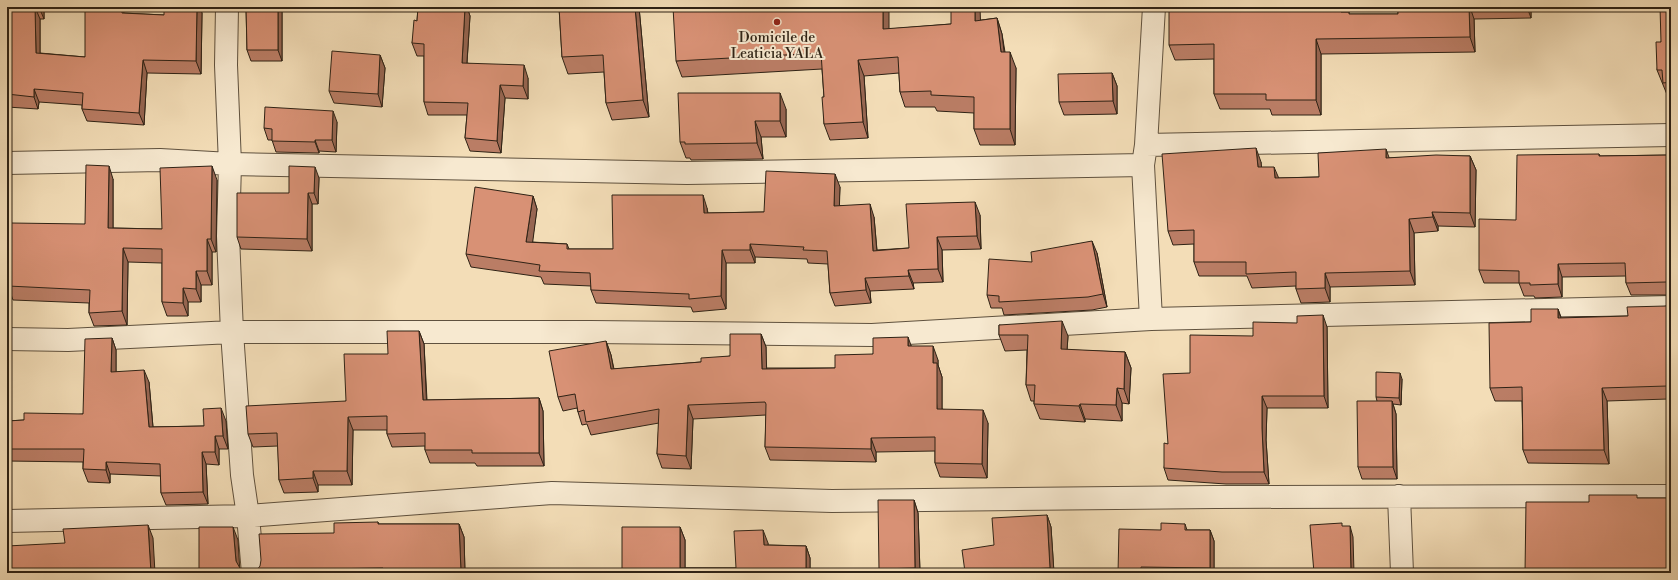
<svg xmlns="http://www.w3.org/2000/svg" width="1678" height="580" viewBox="0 0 1678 580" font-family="'Libre Bodoni',serif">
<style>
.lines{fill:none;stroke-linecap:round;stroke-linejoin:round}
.minor-casing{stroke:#5f513e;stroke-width:24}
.minor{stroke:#f7e9d0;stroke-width:22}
.wall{fill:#ba7d65;stroke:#2e2215}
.shaded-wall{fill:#976652;stroke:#2e2215}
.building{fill:#d89175;stroke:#2e2215}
.poi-dot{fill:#8f2418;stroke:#f7e9d0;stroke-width:1.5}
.labels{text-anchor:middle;stroke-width:4;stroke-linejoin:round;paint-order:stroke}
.poi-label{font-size:14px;fill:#2e2215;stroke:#f7e9d0}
</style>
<rect width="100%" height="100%" fill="#f3ddb7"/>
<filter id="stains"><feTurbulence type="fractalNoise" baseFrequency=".005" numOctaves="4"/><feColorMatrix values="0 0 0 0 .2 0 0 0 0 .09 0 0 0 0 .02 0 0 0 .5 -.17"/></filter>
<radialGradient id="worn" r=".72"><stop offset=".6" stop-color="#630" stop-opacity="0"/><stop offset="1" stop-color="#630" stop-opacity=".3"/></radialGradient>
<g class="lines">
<g class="minor-casing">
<path id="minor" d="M227,7L226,65L230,164L228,236L232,332L242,475L248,516L253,573
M1146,145L1671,135
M7,163L160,160L230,164L687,173L1143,165
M1151,319L1143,165L1146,145L1154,7
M7,339L68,340L232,332H591L872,335L1151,319L1671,307
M1399,496L1402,573
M7,521L248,516L552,493L832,501L1215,497L1671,496"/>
</g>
<use href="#minor" class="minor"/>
</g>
<path class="wall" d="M7,7H44V19H40V53L85,57L122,8L124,13L164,15L200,7L202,13L201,74L147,73L144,125L87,121L82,109V105L39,102L38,109L7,107Z
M246,7H282V61H251L247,50Z
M418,7H467L470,16L467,63L528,78V99L505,98L501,153L470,151L465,138L467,115H428L424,102V56H417L412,43L417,21Z
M559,7H639L649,117L612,120L606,103L604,72L568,74L562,57Z
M1346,7V12H1349V14H1398V7H1531V18L1474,19L1475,52L1321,54V115H1272L1270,109H1220L1214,94V59L1175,60L1169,45Z
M1671,7V97H1668L1657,70L1661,42Z
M997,18L1002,34L1005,52L1016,68L1015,145H980L974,129V113L937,111L935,107H905L900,92L899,73L864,76L868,138L830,140L824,124V97L822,69L682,77L676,61L889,29L951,24Z
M380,55L385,68L382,107L334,103L329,91Z
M1112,73L1117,86V114L1064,115L1059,102Z
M786,109V137H761L763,159L691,160L690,158H686L680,142Z
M337,122L336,152L319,151V153L276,152L272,140H268L264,128Z
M1599,154L1600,156L1671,155V295H1631L1626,283V276L1562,277V297L1535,298L1534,296H1524L1519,283H1484L1479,270L1516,220Z
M1470,156L1476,170L1475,227L1438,226V231L1414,233L1415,285L1330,287V302L1301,303L1296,289V286L1252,288L1247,276H1199L1194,262V244L1173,245L1168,231L1261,162V167L1279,178L1319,177L1389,158Z
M319,178L318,204H312V251L241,249L237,237L289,193Z
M113,179V228L162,229L217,180L216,252H212V285H201V302H188V316H167L162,302V263L128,262L127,325L94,326L89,313V303L13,300L8,286L85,224Z
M840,187L839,205L874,217L877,250L909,248L980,215L981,249L942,250L943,282L913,283L914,289L870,291L871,303L835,306L830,293L828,264L808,263L807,259L755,257V263H726V309L693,312L691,307L596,303L591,290V286L544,284L541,277L471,267L466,254L533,196L537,209L532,242L567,244L569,249H613L707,208L708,213L764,212Z
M7,194L9,199V247H7Z
M1097,253L1107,307L1092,310L1004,315L1002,308H991L987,295L1032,262Z
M1671,304V430L1668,424V399L1607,401L1609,464L1528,463L1523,450L1522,401H1495L1490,388L1531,322L1558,309L1561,317L1628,316L1666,306Z
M999,325L1068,336L1067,350L1125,352L1131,368L1129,404L1122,403V421L1085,419V422L1040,419L1034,404V401H1031L1026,385L1027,350L1005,351L999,335Z
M1327,327L1328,408H1267L1266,440L1269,484H1226L1168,480L1164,468L1168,444L1190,373L1253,336Z
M419,331L424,344L427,400L539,398L543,411L544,466H477L475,463H430L425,450V446L392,447L387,434V430H353L352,485H318V492L284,493L279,480L278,446L253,447L248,434L346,401L388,354Z
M761,334L766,347V368H835L873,354L911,346L938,360V365L942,377V409L988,423L987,478L940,477L935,463V451L876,452V462L770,460L765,447L766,415L693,419L691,469L662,468L657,454L659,423L591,435L587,424L582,425L578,412L577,408L563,411L558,397L606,341L611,355L614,369L701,362L730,356Z
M112,338L116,350V372L149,382L153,427L204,426L226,421L228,449H219V465L206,464L208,504L166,505L161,493V476L110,474V483L88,482L83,469V462L7,461V421L24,420L83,414Z
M1402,379L1401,405L1393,404L1396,414L1397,479H1362L1358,467L1377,401L1376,397Z
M1638,498H1671V573H1525L1589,502Z
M914,500L918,513L920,572H965L994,545L1047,515L1051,527L1054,573H881L879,569Z
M378,522L379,524H459L464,537L465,572L536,571L537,573H258L257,570Z
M1185,524L1187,530H1210L1214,541V573H1118L1161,530Z
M680,527L685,540V568H736L768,543V545L806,546L810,558V573H618L622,571Z"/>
<path class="shaded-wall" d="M35,7L40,19V65L36,53Z
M39,7H44V19Z
M197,7H200L202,13L201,74L196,61Z
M278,7H282V61L278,50Z
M465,7H467L470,16L466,76L462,63Z
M635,7H639L649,117L643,100Z
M883,7H889V45L883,29Z
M975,7H980L981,36L975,21Z
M1341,7H1346L1347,27L1341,12Z
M1469,7H1470L1474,19L1475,52L1470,37Z
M1527,7H1531V18Z
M997,18L1002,34L1006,68L1001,52Z
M1316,39L1321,54V115L1316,100Z
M1010,52L1016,68L1015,145L1010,129Z
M380,55L385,68L382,107L378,94Z
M143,60L147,73L144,125L139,113Z
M858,60L864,76L868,138L863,122Z
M524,65L528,78V99L523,86Z
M1112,73L1117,86V114L1113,101Z
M500,85L505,98L501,153L497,141Z
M34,89L39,102L38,109L34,97Z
M780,93L786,109V137L780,121Z
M333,111L337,122L336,152L332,140Z
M755,121L761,137L763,159L757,143Z
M315,140L319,151V153L315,142Z
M1256,148L1261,162L1263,181L1258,167Z
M1386,149L1391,163L1386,158Z
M1470,156L1476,170L1475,227L1470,213Z
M109,166L113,179V242L108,228Z
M212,166L217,180L216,252L211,239Z
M315,167L319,178L318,204L314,193Z
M1274,167L1280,181L1275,178Z
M835,174L840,187L839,219L834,206Z
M308,193L312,204V251L307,239Z
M7,194L9,199V247L7,241Z
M703,195L707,208L709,226L704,213Z
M533,196L537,209L531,255L526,242Z
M975,202L980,215L981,249L977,236Z
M870,204L874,217L878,264L873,251Z
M1432,212L1438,226V231L1433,217Z
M1409,219L1414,233L1415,285L1410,271Z
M937,237L942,250L943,282L938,269Z
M207,239L212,252V285L207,271Z
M1092,241L1097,253L1107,307L1103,294Z
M750,244L755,257V263L750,250Z
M123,248L128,262L127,325L122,311Z
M722,250L726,263V309L721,296Z
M1558,264L1562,277V297L1558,284Z
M908,270L913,283L914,289L909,276Z
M196,271L201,285V302L196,289Z
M1325,273L1330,287V302L1325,288Z
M865,278L870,291L871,303L866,290Z
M183,288L188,302V316L183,303Z
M1558,309L1562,322L1558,318Z
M1323,315L1327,327L1328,408L1324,396Z
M1062,321L1068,336L1066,365L1061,349Z
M419,331L424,344L427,413L423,400Z
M761,334L766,347L767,382L762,369Z
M908,337L913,351L908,346Z
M112,338L116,350V385L111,372Z
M606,341L611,355L616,383L611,369Z
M933,346L938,360V365L942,377V422L937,409L933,363Z
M1125,352L1131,368L1129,404L1124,389Z
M144,370L149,382L154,439L149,427Z
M1400,373L1402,379L1401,405L1399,398Z
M1117,388L1122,403V421L1116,405Z
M1602,388L1607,401L1609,464L1604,450Z
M1262,396L1267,408L1266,440L1269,484L1264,472L1262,428Z
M539,398L543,411L544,466L539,453Z
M1392,401L1396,414L1397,479L1393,467Z
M1080,404L1085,419V422L1079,406Z
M688,405L693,419L691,469L686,456Z
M221,408L226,421L228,449L223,436Z
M983,410L988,423L987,478L982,464Z
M348,417L353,430L352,485L347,471Z
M215,436L219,449V465L215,452Z
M871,438L876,452V462L871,449Z
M202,452L206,464L208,504L203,492Z
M106,462L110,474V483L106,470Z
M313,471L318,485V492L313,478Z
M914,500L918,513L920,573H917L915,568Z
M1047,515L1051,527L1054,573H1052L1050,568Z
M459,524L464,537L465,573L461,572Z
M148,525L153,538L155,573H151Z
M1350,526L1353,537L1354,573H1351Z
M233,527L238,540L240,573L236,561Z
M680,527L685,540V573L680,568Z
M763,530L768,543V557L764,545Z
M1210,530L1214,541V573H1211L1210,568Z
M806,546L810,558V573H806Z"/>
<path class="building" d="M7,7H35L36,53L85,57V8H122V13L164,15V7H197L196,61L143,60L139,113L82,109L83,93L34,89V97L7,94Z
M246,7H278V50H247Z
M418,7H465L462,63L524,65L523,86L500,85L497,141L465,138L468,103L424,102V44L412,43L414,20L417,21Z
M559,7H635L643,100L606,103L603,55L562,57Z
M673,7H883V29L951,24V7H975V21L997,18L1001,52H1010V129H974V97L931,95V91L900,92L898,57L858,60L863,122L824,124L822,97H824L821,53L676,61Z
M1169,7H1341V12H1349V14H1398V7H1469L1470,37L1316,39V100H1266V94H1214V44L1169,45Z
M1660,7H1671V82L1663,83L1662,70H1657L1656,42H1661Z
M332,51L380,55L378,94L329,91Z
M1112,73L1113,101L1059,102L1058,74Z
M678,93H780V121H755L757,143L685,144V142H680Z
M265,107L333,111L332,140H315V142L272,141V129L264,128Z
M1256,148L1258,167H1274L1275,178L1319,177L1318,153L1386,149V158L1436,155L1470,156V213L1432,212L1433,217L1409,219L1410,271L1325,273V288L1296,289V272L1246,274V262H1194V230L1168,231L1162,154Z
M1599,154V156L1671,155V283L1666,282L1626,283L1625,263L1558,264V284L1530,285V283H1519V271L1479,270V219L1516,220L1517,155Z
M86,165L109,166L108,228L162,229L160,168L212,166L211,239H207V271H196V289L183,288V303L162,302V249L123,248L122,311L89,313L90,290L8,286L11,223L85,224Z
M289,166L315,167L314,193H308L307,239L237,237V193H289Z
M766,171L835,174L834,206L870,204L873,251L909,248L906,204L975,202L977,236L937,237L938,269L908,270L909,276L865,278L866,290L830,293L827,251L803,250L804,247L750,244V250H722L721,296L689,299V294L591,290L590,273L539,271L540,265L466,254L475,187L533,196L526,242L567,244V249H613L612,195H703L704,213L764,212Z
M1092,241L1103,294L1088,297L999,302V296L987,295L989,259L1032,262L1031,252Z
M1671,304V423L1668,424L1667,386L1602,388L1604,450H1523L1522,387L1490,388L1489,323L1531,322V309H1558V318L1628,316L1627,307L1666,306Z
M1323,315L1324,396H1262V428L1264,472H1222L1164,468V443L1168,444L1163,374L1190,373V335L1253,336V322L1297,323V316Z
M1062,321L1061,349L1125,352L1124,389L1117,388L1116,405L1080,404L1079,406L1034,404L1035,385H1026L1028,335H999V325Z
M387,331H419L423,400L539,398V453H472V450H425V433L387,434V416L348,417L347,471H313V478L279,480L277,433L248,434L246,406L346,401L344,354H388Z
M730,334H761L762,369L835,368V355L873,354V338L908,337V346H933V363H937V409L983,410L982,464L935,463V437L871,438V449L765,447L766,404L765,402L688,405L686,456L657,454L659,409L586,422L584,410L578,412L575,394L558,397L549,351L606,341L611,369L701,362V358L730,356Z
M112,338L111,372L144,370L149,427L204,426L203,409L221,408L223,436H215V452H202L203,492L161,493L160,464L106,462V470L83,469L84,449H7V421L24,420V413L83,414L85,339Z
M1376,372L1400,373L1399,398L1376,397Z
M1357,401H1392L1393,467H1358Z
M1589,495H1637V498H1671V569H1632V573H1525L1526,502H1589Z
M878,500H914L915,568L879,569Z
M1047,515L1050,568L989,571V573H918V572H965L962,550L994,545L992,518Z
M378,522V524H459L461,572L536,571V573H407V571H383V568L257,570L260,566L261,560L259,534L334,533V523Z
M1161,523L1185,524V530H1210V568L1141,567V573H1118L1119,529L1161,530Z
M1342,523V526H1350L1351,573H1314L1310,525Z
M148,525L151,573H7V546L65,543L63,529Z
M199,527H233L236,561L241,570V573H199Z
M622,527H680V568H736L734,531L763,530L764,545L806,546V571L764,570V573H618V571H622Z"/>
<circle class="poi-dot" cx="777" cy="22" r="4"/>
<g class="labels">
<g class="poi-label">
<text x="777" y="42">Domicile de<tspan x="777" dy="16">Leaticia YALA</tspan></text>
</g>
</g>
<rect width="1678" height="580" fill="none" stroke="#f3ddb7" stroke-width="24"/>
<rect x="8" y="8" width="1662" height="564" fill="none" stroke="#2e2215" stroke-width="2"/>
<rect x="12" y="12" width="1654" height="556" fill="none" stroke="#2e2215"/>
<rect width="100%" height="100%" filter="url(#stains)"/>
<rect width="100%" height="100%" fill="url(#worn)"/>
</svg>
